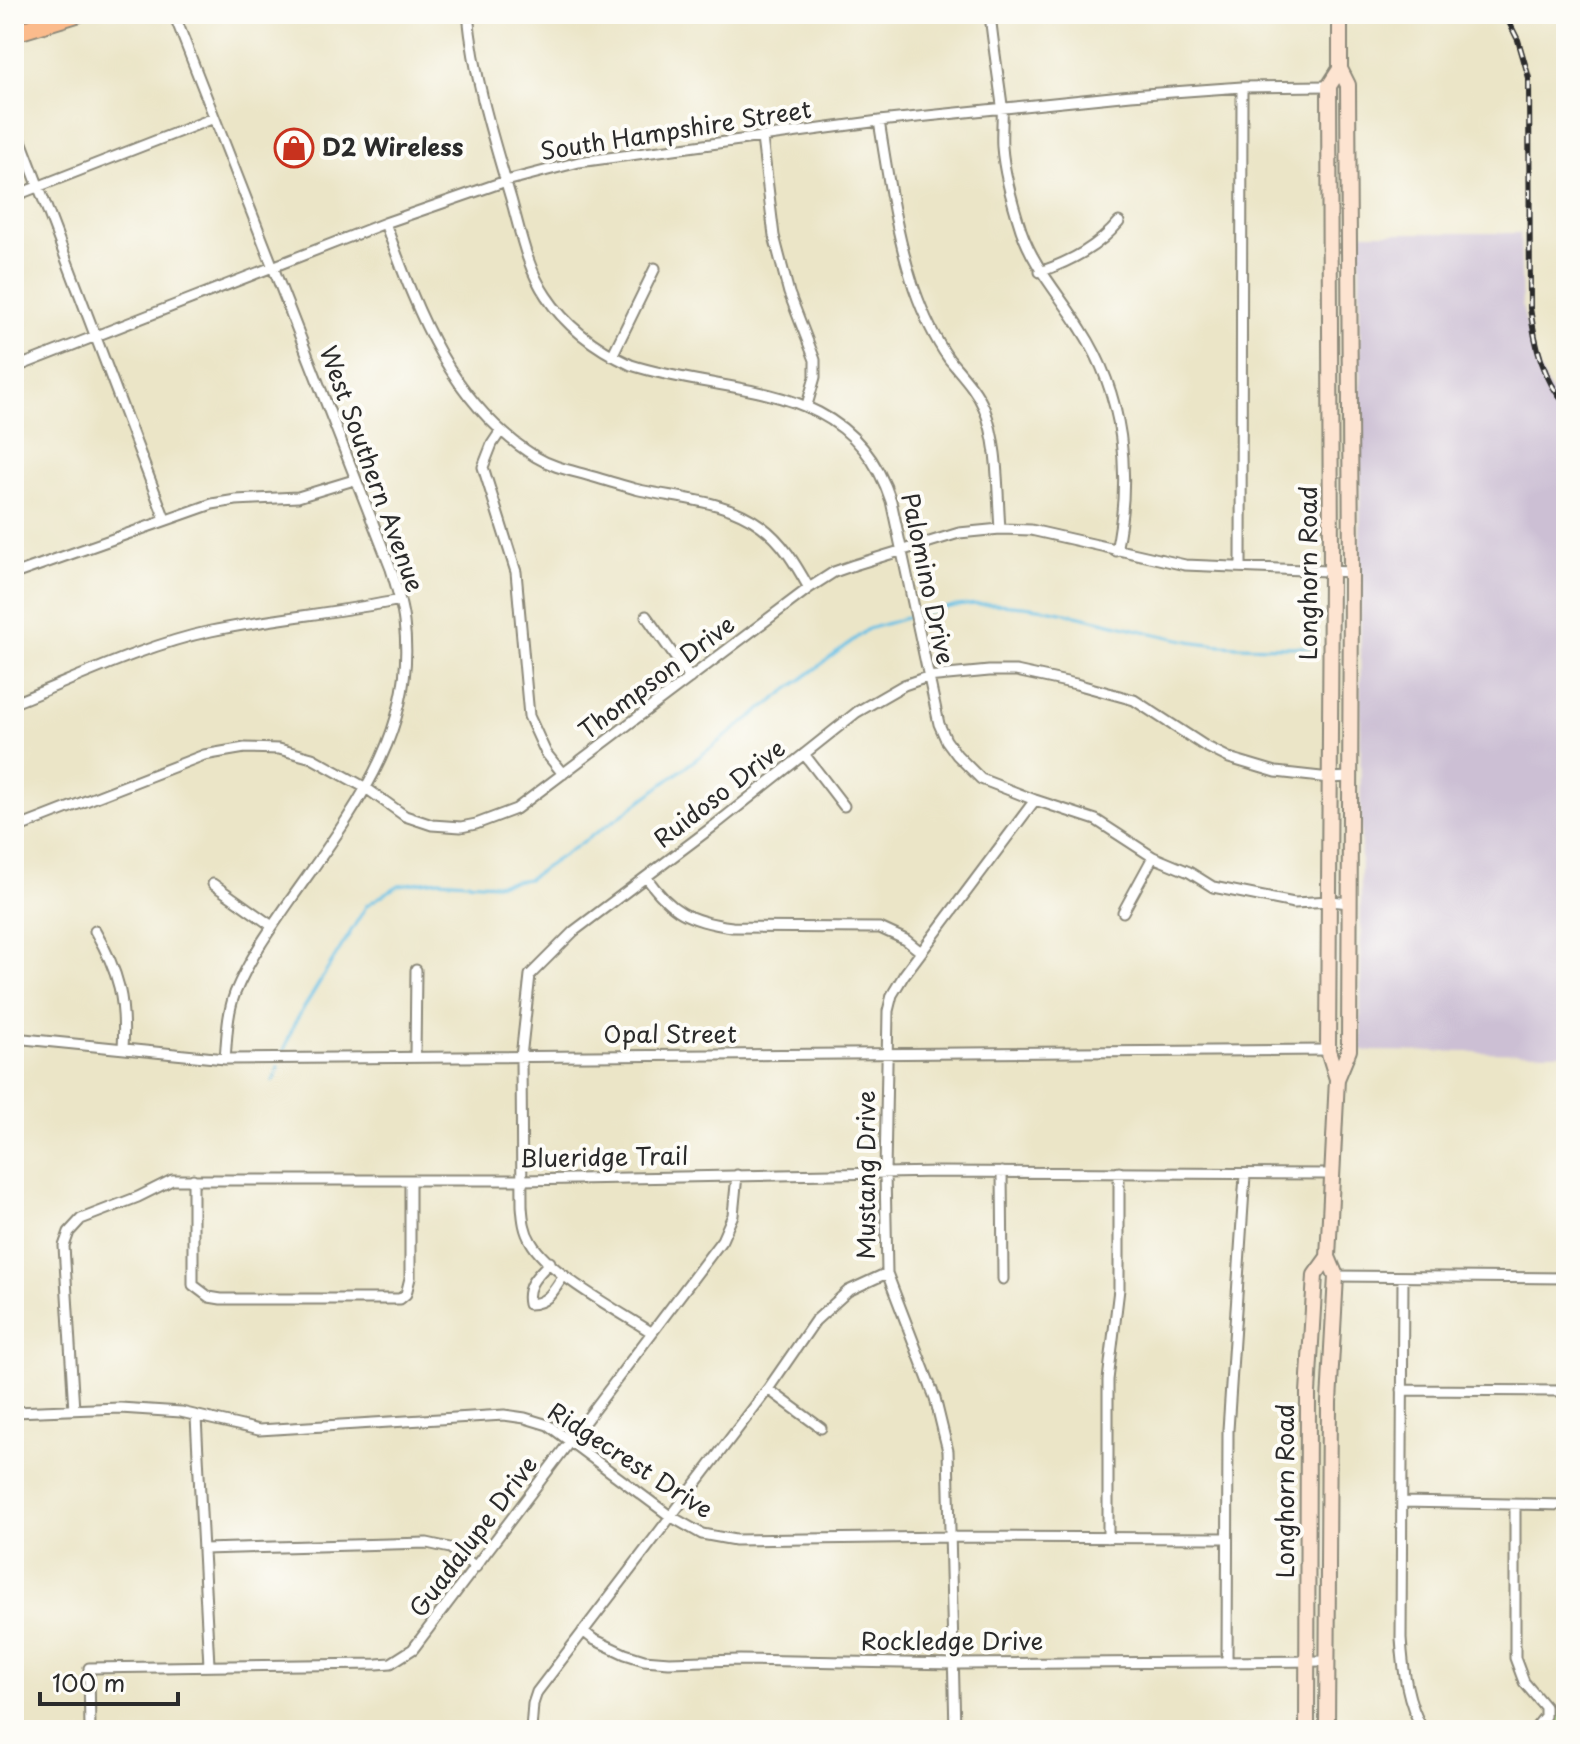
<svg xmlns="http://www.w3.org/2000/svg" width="1580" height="1744" viewBox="0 0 1580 1744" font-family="'Playpen Sans',sans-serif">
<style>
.industrial{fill:#ccbfd4}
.green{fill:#a1d382;stroke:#667f56;stroke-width:2}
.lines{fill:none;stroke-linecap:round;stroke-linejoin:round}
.stream{stroke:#68c0e5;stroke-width:3}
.street-casing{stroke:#8b8879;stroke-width:13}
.secondary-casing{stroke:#8b8879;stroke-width:18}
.primary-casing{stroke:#8b8879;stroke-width:20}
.street{stroke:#fff;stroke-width:9}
.secondary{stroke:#fde4d1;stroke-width:14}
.primary{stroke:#fbbb8c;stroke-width:16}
.rail-casing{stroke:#2b2b2b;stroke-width:6}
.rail{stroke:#fdfcf7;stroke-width:3;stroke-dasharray:9;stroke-linecap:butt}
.labels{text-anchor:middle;stroke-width:8;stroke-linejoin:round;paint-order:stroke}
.street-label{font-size:24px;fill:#2b2b2b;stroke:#fdfcf7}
.poi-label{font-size:24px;font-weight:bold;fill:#2b2b2b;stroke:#fdfcf7;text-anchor:start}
</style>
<rect width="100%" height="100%" fill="#fdfcf7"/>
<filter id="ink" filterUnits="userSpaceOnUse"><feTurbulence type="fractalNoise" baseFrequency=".0125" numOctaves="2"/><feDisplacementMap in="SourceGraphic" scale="16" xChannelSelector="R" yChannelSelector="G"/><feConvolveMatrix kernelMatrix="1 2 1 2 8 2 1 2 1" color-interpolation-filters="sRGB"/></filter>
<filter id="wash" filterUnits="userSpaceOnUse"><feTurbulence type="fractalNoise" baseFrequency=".006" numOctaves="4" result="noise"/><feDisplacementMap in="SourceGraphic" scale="32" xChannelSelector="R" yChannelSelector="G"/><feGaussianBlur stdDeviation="1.8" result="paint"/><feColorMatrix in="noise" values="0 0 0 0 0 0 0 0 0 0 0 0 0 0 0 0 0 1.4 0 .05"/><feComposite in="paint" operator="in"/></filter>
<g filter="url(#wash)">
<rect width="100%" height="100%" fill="#ebe5c7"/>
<path class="industrial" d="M1360,233H1520L1522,306L1535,360L1566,421V1053L1361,1051Z"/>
<path class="green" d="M1566,1706V1730H1544Z"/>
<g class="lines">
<path class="stream" d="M923,613C1013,586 1107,627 1195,642C1233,648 1274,646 1312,647
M284,1051L294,1024L367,905L399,885L438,880L495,884L528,879L618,818L868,629L909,617
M273,1081L279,1066"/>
</g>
</g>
<g filter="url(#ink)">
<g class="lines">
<g class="street-casing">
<path id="street" d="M174,14L391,569C396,586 402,604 404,622C418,732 351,814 292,898C271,928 249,959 235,993C227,1014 227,1037 225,1059
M468,14C474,78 493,138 511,199C520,231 527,268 546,296C567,328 597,349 631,365C730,397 851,377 891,501L939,724L946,740L957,755L981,779L1035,800L1096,820L1153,857L1189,872L1213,887L1294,903L1331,901L1349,903
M990,14C993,44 998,74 1002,105C1003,119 1001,133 1002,147C1004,174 1013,205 1021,230C1034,268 1060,295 1081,329C1124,395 1132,475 1116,551
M879,121C888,177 896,234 914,288C922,311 934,338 949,359C962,375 976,389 984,408C999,445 997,490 1000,529
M14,122L165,519
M762,138L774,236L789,293L815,360V377L807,405
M14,196L214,118
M385,223C418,313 450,403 536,457C554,468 574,471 594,477C607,481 621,485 635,489C677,499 725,499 761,526C783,542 796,565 809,588
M1040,272C1071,261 1098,247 1119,222
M612,356L655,268
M14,368L385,223L506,181L579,162L879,121L1131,95L1242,87L1329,86
M500,432L492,444L483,467L516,572L529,716L546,753L563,774
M1241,567L1242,87
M14,574L212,504L236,500L298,497L354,480
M646,616L690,678
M14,703C77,678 145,645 211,631C273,618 337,613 400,600
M804,754L844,806
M14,829L204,755L245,748L279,749L312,758L366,788L405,816L432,825L461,827L476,824L516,809L809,588L834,572L854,565L959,533L1000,529L1031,530L1185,565L1351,572
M646,877C671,912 689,921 732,927L880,928L906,940L921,952
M213,884L272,926
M1123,912L1153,857
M95,931C119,972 126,1001 123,1048
M14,1038L225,1059L1328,1050
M415,1057L416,970
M1002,1172L1003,1279
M193,1179V1285L209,1297L221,1299H400L406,1294L410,1278V1180
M550,1262C538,1275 525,1285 529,1304C548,1304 554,1290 564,1275
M1336,1276L1566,1278
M1403,1278L1401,1638C1403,1670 1407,1702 1423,1730
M651,1332C619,1311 549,1274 531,1242C524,1231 523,1219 522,1206L521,1057L530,975L574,931L715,825L857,712L904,685L927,677L989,671H1016L1076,684L1134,700L1205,746L1229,758L1276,772L1330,778L1349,777
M768,1389L821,1428
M1402,1390L1566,1391
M74,1410L64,1246L69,1232L81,1219L138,1197L172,1180H522L938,1172L1333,1174
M14,1412L120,1408L181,1412L259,1430L504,1415L525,1418L548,1425L670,1516L702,1534L735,1540L951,1537L1227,1538
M196,1417L209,1665
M1402,1502L1566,1505
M1515,1505V1658L1524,1682L1545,1707V1716L1534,1730
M1108,1538V1380L1119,1289V1172
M203,1549L427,1543L450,1548L476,1567
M583,1631L593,1639L625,1654L644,1660L669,1662L740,1660L955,1664L1328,1661
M1227,1662L1228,1430L1245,1175
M90,1730L89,1668L377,1664L391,1663L413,1649L722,1240L733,1215L737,1175
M531,1730L533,1704L537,1692L768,1389L815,1321L848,1291L887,1273
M955,1730L948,1451L935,1398L887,1273L885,1172L888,1011L892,995L904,975L1035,800"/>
</g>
<g class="secondary-casing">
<path id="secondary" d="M1337,1079L1349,1050L1351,572L1348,85L1340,69V14
M1307,1730L1308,1393L1315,1275L1328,1257
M1327,1730L1329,1402L1336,1276L1328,1257L1337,1079L1328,1050L1331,572L1329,86L1340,69"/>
</g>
<g class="primary-casing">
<path id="primary" d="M14,33L77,14"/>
</g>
<use href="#street" class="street"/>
<use href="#secondary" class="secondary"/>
<use href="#primary" class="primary"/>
<g class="rail-casing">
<path id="rail" d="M1505,14L1518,40L1529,78L1530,308C1535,344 1542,377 1566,405"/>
</g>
<use href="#rail" class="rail"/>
</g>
</g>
<defs>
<g id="shop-ring" transform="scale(2)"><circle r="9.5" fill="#fdfcf7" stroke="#c8321e" stroke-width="1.5"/><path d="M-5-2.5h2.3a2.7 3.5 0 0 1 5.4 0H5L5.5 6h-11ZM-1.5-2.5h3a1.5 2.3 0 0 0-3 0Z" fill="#c8321e"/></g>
</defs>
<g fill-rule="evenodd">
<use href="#shop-ring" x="294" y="148"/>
</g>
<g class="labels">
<g class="street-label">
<text transform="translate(676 131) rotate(-9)" y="8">South Hampshire Street</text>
<text transform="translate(371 469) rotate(70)" y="8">West Southern Avenue</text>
<text transform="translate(1309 573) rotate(-90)" y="8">Longhorn Road</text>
<text transform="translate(927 579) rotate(78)" y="8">Palomino Drive</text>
<text transform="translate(657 678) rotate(-37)" y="8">Thompson Drive</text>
<text transform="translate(720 794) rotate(-38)" y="8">Ruidoso Drive</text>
<text x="670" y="1043">Opal Street</text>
<text transform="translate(604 1158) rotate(-1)" y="8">Blueridge Trail</text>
<text transform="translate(867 1175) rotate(-90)" y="8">Mustang Drive</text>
<text transform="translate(630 1461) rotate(33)" y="8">Ridgecrest Drive</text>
<text transform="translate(1286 1491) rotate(-90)" y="8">Longhorn Road</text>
<text transform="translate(474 1537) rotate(-53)" y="8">Guadalupe Drive</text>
<text x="952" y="1650">Rockledge Drive</text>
</g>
<g class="poi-label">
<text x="322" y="156">D2 Wireless</text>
</g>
</g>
<rect width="1580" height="1744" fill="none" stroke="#fdfcf7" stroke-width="48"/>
<path d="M40 1692v12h138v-12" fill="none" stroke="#2b2b2b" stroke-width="4"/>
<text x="52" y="1692" font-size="24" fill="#2b2b2b" stroke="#fdfcf7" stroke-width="6" paint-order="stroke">100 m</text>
</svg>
